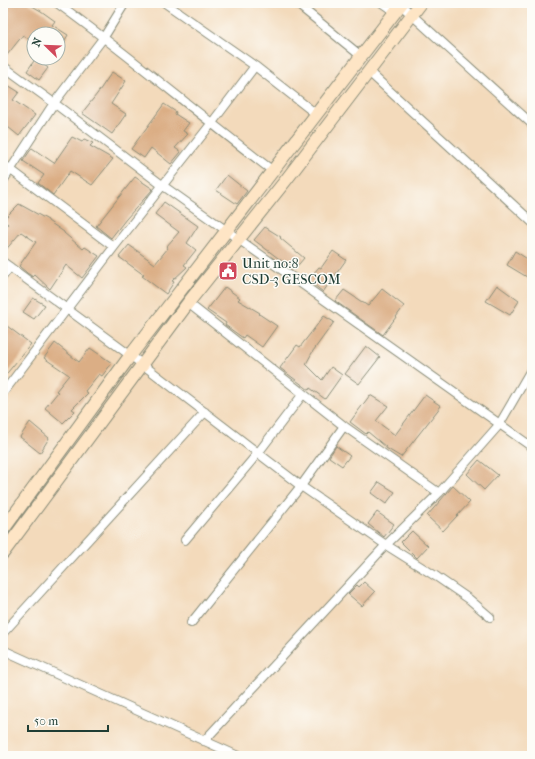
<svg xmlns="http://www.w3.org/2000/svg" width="535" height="759" viewBox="0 0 535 759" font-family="'IM FELL French Canon',serif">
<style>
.building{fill:#dbae85}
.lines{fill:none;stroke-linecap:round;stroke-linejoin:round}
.street-casing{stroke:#898c78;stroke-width:10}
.secondary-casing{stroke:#898c78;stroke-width:14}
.street{stroke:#fff;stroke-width:8}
.secondary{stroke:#fee5c5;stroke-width:12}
.labels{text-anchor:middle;stroke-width:3;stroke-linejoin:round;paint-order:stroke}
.poi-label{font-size:14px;fill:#1f3d34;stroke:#fdfcf7;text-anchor:start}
</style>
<rect width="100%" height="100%" fill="#fdfcf7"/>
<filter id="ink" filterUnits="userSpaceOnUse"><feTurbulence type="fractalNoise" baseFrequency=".025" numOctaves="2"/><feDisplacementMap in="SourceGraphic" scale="8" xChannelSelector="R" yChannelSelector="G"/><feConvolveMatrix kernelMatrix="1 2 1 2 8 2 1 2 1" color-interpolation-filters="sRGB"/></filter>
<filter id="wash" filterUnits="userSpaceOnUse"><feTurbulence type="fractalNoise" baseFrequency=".012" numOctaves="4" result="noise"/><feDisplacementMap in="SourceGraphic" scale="16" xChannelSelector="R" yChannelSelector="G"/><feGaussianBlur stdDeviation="0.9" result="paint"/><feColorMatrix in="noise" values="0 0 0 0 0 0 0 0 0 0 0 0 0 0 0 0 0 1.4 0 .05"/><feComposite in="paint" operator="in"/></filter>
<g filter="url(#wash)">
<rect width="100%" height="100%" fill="#f3dabb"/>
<g id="blocks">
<path class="building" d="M3,3H27L41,11L55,21L52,25L68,35L58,52V34H34V43L23,35L3,60Z
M36,58L48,68L39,80L27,71Z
M112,72L126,81L111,104L126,114L112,134L82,113L97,94Z
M3,82L19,92L13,100L35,115L19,136L3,123Z
M164,104L176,112L175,114L189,123L183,131L188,134L175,148L181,152L171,164L151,148L144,158L131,149Z
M72,137L82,142L84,139L93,143L90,146L113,159L92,185L70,171L53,195L38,183L44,175L23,161L32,148L54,163Z
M227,175L247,191L237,204L216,190Z
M135,177L153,189L126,219L111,238L96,226Z
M164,202L198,226L187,243L196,250L184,265L187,267L172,281L174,282L166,294L142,276L144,275L119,257L129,245L155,264L168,248L166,247L179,232L155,214Z
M19,204L48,220V221L64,232V233L83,249L85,247L99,256L82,278L66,265L50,289L35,275L33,277L27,273L19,266L36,242L21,232L3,253V230L8,224L3,220Z
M265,227L281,237L280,238L304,258L294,270L254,240Z
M333,251L346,260L323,292L308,280L319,267L321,268Z
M515,251L532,262V280L507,265Z
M497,285L519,301L510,315L486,301Z
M225,287L240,298L238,300L260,313L259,314L277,326L262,347L245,335L243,338L225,325L226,323L207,310Z
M382,289L404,306L383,335L335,301L344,290L368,306Z
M33,298L45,305L34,319L23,312Z
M324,316L334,322L313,351L306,364L322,380L331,367L342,375L325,399L310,388L309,390L280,368L297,345L300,347Z
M3,323L31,344L3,378Z
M55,343L79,362L90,348L112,363L102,376L99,374L85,391L88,393L72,409L75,411L63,423L45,408L58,392L56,391L69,375L44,358Z
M366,346L380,357L359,384L345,374Z
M370,395L388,406L376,421L395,435L425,395L441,406L401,457L386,448V447L368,432L366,434L350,422Z
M30,422L49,438L40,453L20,437Z
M336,446L350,456L342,466L329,457Z
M479,460L498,475L484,490L467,474Z
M379,482L395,492L386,504L371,493Z
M453,486L470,502L443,531L427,516Z
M377,512L394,524L384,537L368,524Z
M412,531L428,546L417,558L401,542Z
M364,582L375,592L362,606L348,594L357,585L359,587Z"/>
</g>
</g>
<g filter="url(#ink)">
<use href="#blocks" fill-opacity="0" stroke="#898c78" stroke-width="1"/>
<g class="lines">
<g class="street-casing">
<path id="street" d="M57,3C131,56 200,116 273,171
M165,3L255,66L316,114
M296,3L361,56
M382,3L395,12
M401,5L532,124
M3,66L54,103L162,185L532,447
M369,72L532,222
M3,164L114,247
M3,181L54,103L104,37L125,3
M3,262L142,364L301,486L386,545L437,577L469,599L490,617
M3,276L10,267
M188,303L344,426L439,493
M3,393L114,247L211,124L255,66
M185,540L258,453L303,394
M191,623L301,486L344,426
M3,633L205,412
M3,650L238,756
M204,741L386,545L439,493L499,425L532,368"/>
</g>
<g class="secondary-casing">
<path id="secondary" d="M3,530L130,356L402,3
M3,553L188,303L286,180L421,3"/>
</g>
<use href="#street" class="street"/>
<use href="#secondary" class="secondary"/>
</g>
</g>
<defs>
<g id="civic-square" transform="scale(1)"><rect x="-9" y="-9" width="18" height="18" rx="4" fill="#d1495b" stroke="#fdfcf7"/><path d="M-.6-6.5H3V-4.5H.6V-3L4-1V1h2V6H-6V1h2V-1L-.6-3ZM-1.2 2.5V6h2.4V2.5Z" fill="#fff"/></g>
</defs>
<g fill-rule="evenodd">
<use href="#civic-square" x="228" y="271"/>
</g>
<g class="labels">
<g class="poi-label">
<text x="242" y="268">Unit no:8<tspan x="242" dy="16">CSD-3 GESCOM</tspan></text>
</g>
</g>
<rect width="535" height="759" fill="none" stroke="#fdfcf7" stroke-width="16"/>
<g transform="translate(46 46) rotate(293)"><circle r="19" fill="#fdfcf7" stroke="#a4b0a9"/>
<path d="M0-3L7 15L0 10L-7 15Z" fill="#d1495b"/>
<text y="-6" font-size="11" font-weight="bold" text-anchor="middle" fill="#1f3d34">N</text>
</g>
<path d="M28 725v6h80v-6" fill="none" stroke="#1f3d34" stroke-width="2"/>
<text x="34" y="725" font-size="12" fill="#1f3d34" stroke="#fdfcf7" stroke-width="3" paint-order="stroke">50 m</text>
</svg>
